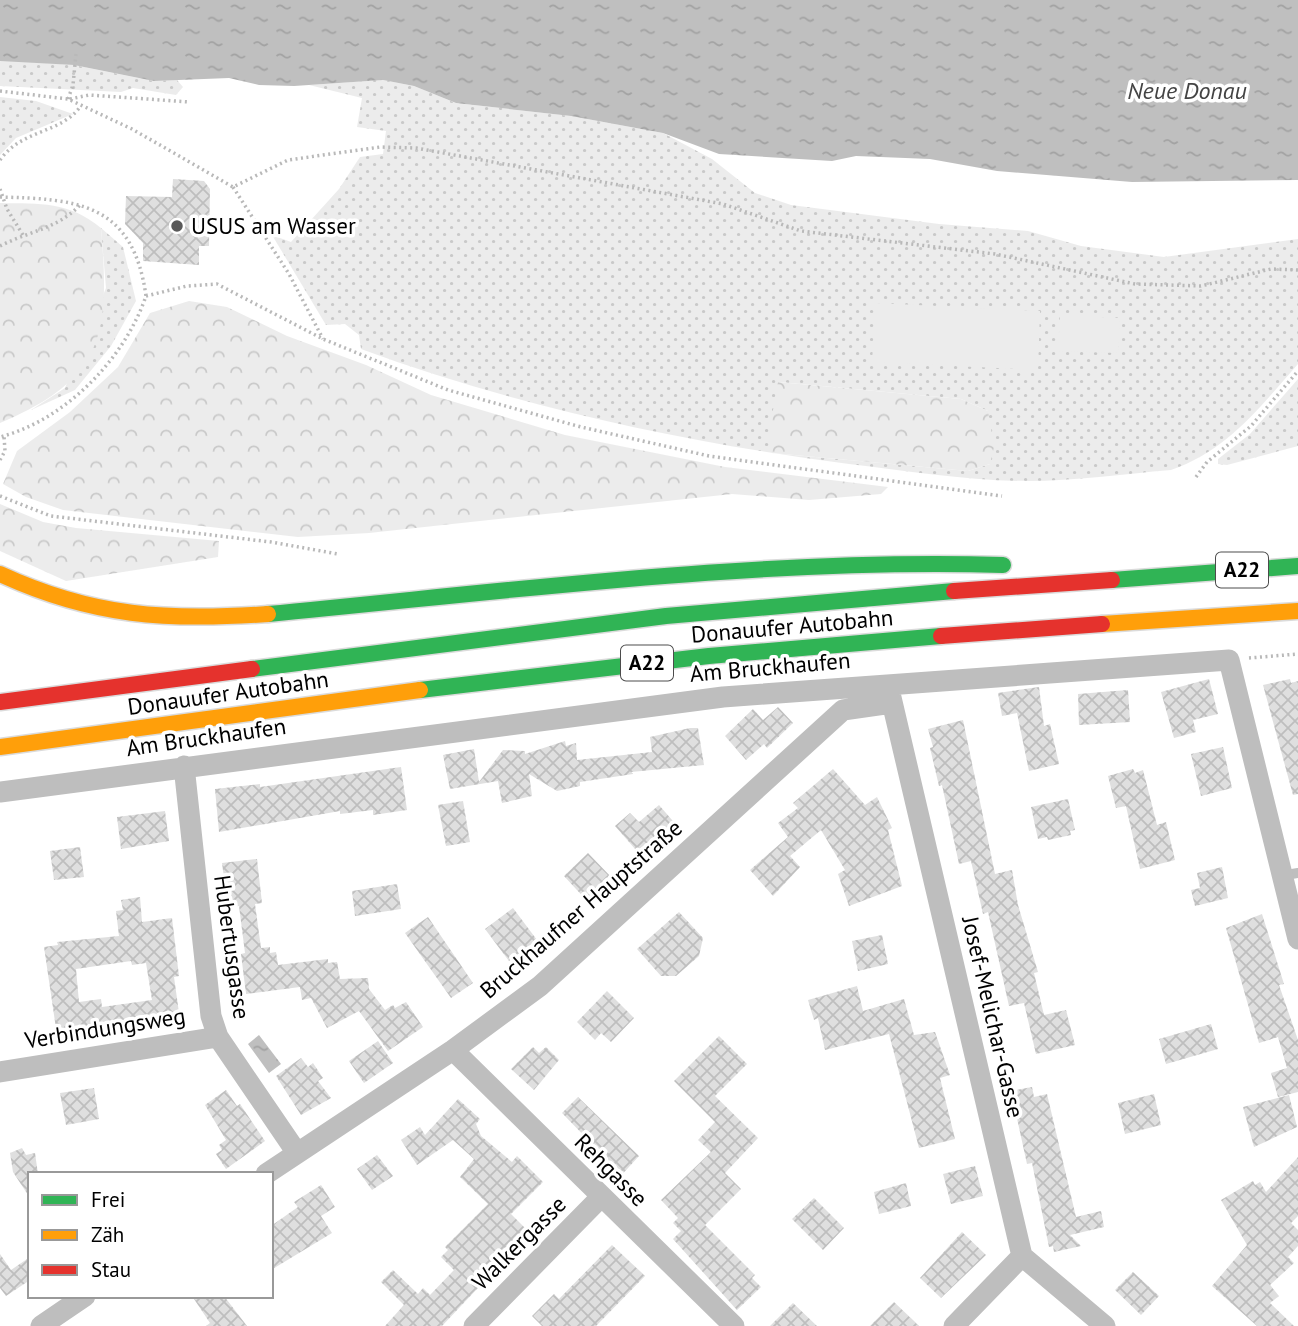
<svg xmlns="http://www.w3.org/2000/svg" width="1298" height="1326" viewBox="0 0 1298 1326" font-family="'PT Sans',sans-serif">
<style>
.grass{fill:url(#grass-dots);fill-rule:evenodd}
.forest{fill:url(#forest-crowns)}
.park{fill:#ececec}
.water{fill:url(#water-ripples)}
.building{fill:url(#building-cross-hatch);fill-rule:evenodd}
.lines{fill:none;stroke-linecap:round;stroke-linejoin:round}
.fast-casing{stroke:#dbdbdb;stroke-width:19}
.slow-casing{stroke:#dbdbdb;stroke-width:19}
.jam-casing{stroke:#dbdbdb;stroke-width:19}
.path{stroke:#b9b9b9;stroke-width:3.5;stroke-dasharray:2 3.5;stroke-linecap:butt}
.lane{stroke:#bebebe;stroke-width:10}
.street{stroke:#bebebe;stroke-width:21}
.fast{stroke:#30b455;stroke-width:16}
.slow{stroke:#ff9f0a;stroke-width:16}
.jam{stroke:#e5322d;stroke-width:16}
.poi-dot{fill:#595959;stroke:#fff;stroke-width:2.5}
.labels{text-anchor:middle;stroke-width:7;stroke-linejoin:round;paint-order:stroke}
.shield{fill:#fff;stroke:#4c4c4c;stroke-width:2}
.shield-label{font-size:21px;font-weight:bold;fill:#000}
.poi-label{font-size:23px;fill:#000;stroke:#fff;text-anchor:start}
.street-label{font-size:23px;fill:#000;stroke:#fff}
.water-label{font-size:24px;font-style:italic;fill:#444;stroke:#fff}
</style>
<defs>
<pattern id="grass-dots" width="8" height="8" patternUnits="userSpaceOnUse" patternTransform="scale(1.75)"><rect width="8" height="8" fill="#ececec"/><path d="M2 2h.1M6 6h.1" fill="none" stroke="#c9c9c9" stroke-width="1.8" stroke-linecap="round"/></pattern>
<pattern id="forest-crowns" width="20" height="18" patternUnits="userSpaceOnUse" patternTransform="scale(1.75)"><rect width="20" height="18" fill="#ececec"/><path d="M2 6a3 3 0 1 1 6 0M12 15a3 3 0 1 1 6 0" fill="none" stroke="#c9c9c9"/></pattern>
<pattern id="water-ripples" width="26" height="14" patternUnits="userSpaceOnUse" patternTransform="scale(1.75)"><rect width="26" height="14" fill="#bfbfbf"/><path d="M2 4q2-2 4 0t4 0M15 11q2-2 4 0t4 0" fill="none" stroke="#a2a2a2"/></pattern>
<pattern id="building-cross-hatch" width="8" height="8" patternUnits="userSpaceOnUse" patternTransform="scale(1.75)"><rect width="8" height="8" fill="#dfdfdf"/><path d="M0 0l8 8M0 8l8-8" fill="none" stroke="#bebebe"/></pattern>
</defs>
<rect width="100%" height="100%" fill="#fff"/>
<path class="grass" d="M3,60L74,65L154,81L177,80L183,87L176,95L133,88L121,92L0,86V61Z
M383,80L414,86L456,103L571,116L663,133L712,159L755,193L791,205L939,224L1028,231L1081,246L1164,257L1298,239V364C1259,408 1228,450 1171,470C1123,474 1075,481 1028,481C969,481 908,471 849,464C682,442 519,407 361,349L359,335L345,324L326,325L272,235L291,242L339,189L360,157L383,154L386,131L357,127L362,98L309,85ZM779,382L961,399L988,411L990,464L968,471L772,453Z
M0,97L36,101L73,114L16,138L0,155Z
M101,228L123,247L136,301L111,346L75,390L31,410L65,388L106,288Z
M1298,379V446L1227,465L1218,464V459L1250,434Z"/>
<path class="forest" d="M0,203C41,204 68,201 101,228C110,333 105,379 0,423Z
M189,301L227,307L287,336L366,365L431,395L565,435L725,467L888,487L881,494L809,500L732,494L369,533L298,537L63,510L26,497L3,484L17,451L70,412L118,367L150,313Z
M778,382L961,399L988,411L994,447L990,464L968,471L772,453L768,438Z
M0,504L43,522L76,528L219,541L218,557L66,581L0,551Z"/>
<path class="park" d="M876,303L1040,311L1038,370L872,362Z
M1060,315L1120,318L1118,353L1058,351Z"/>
<path class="water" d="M0,0H1298V180L1132,182L997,171L930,159L856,156L832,161L719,154L663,133L571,116L456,103L414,86L383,80L294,86L259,85L229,78L154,81L74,65L0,61Z
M259,1035L281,1064L269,1073L248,1044Z"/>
<path class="building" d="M173,179L204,181L210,189L209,246H199V265L143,261V243L125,224L126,196L172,197Z
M1209,679L1218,714L1193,720L1196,732L1174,738L1161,692Z
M1290,679L1291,683L1298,681V794L1293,795L1263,685Z
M1039,687L1044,726L1050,724L1059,764L1029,771L1017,713L1002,716L998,693Z
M1128,690L1130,722L1079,725L1078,694Z
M778,707L793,723L767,748L764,744L746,760L725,736L753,709L763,720Z
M963,720L995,874L1012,870L1018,905L1038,972L1034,973L1044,1015L1066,1010L1075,1045L1036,1054L1024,1003L1009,1006L988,912L983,914L971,861L959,864L942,785L939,786L930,748L933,747L928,729Z
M690,728H698L704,765L631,772L633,774L580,782V786L557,791L529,774L532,796L502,803L498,781L450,789L443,755L474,749L479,782L503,750L525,751V754L565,741L566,746L576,743L577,760L652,752L650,737Z
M1223,747L1232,788L1201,796L1191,754Z
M401,767L407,810L373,815V810L340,814V811L219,832L215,789L260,784V787Z
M833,769L865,805L877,797L892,828L888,830L902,886L849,906L838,874L845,870L821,830L790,856L800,867L773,896L750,870L788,837L778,823L798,808L793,803Z
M1133,769L1135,773L1143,770L1157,825L1166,822L1175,860L1140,869L1126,806L1116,808L1108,776Z
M1068,799L1075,830L1070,831L1071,835L1048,840L1047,837L1038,839L1031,807Z
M463,801L470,842L446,846L438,805Z
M659,805L679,828L643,858L615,826L630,813L639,822Z
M165,811L169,841L121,849L117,817Z
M80,847L84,877L54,880L50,851Z
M588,853L613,879L588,902L564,876Z
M257,859L262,903L255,904L261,948L270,947V953L276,952L278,965L328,959V963L337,962L340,979L368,978L369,989L385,1010L393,1005L395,1008L406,1002L423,1027L388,1051L359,1011L327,1028L311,998L302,1000L300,987L246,994L241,954L245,953L239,906L228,908L222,863Z
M1222,867L1228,898L1195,906L1191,890L1200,888L1197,873Z
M397,884L401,909L355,916L352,891Z
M140,897L142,922L172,918L179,976L174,977L180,1020L105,1029L106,1035L58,1042L44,947L58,945L57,942L119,936L116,911L123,910L121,900ZM131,961L132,965L146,963L152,1000L102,1007L101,999L79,1002L76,969Z
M513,908L537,940L509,961L485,929Z
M679,912L703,938L699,956L676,976H661L637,949Z
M1262,914L1284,984L1279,985L1298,1040V1092L1278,1097L1271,1073L1287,1068L1278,1037L1259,1043L1226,928Z
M428,917L473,983L451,998L405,933Z
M882,935L888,964L858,971L852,941Z
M857,986L863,1011L904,999L914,1035L935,1032L950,1075L940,1078L955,1139L919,1148L889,1034L825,1050L818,1018L814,1020L808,1000Z
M607,991L634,1018L611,1042L601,1033L595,1040L577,1022Z
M1211,1024L1218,1049L1166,1064L1159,1039Z
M719,1036L747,1064L715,1096L758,1138L725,1173L741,1189L705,1225L755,1275L752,1278L761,1287L737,1310L673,1239L681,1231L673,1223L678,1218L661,1200L711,1152L698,1140L715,1122L674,1081Z
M378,1041L393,1063L364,1083L349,1061Z
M533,1047L539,1053L546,1047L559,1060L534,1090L511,1069Z
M301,1058L308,1067L313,1063L323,1078L318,1081L331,1098L301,1115L276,1076Z
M1032,1087L1034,1097L1047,1094L1076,1217L1101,1211L1104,1227L1070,1235L1081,1246L1054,1252L1053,1246L1049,1247L1032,1163L1027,1164L1011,1091Z
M94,1088L99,1119L66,1125L60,1093Z
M226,1090L237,1106L240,1104L265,1141L226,1169L216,1154L222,1150L219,1145L226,1140L205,1105Z
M1154,1094L1161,1125L1125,1134L1118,1103Z
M1289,1095L1297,1127L1254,1147L1243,1107Z
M578,1097L639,1156L617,1180L588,1152L594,1146L562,1113Z
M458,1099L480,1119L476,1124L481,1136L512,1162L517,1156L543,1182L511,1214L530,1233L442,1326H385L404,1305L381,1282L393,1270L418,1294L423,1288L430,1295L454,1270L441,1257L448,1250L445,1247L488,1204L460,1177L474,1159L453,1140L417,1165L401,1140L420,1127L425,1135Z
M22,1148L26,1155L35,1153L38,1174H30V1198L13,1172L10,1153Z
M377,1155L393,1176L372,1190L357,1169Z
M1298,1157V1216L1291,1223L1298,1230V1246L1288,1257L1294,1263L1270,1285L1279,1296L1270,1303L1294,1326H1257L1212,1286L1247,1245L1221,1200L1253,1181L1255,1185L1260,1182L1266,1192Z
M975,1166L983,1196L951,1204L943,1174Z
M906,1183L911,1206L879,1214L874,1192Z
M321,1185L335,1207L321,1216L332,1233L271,1270V1226L298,1207L294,1202Z
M814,1198L844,1228L823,1250L792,1219Z
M962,1232L986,1255L941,1298L920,1278Z
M612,1245L645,1276L596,1326H542L532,1316L554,1294L559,1299Z
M0,1254L11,1270L30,1257V1280L6,1296L0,1288Z
M1133,1272L1159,1296L1141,1315L1115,1290Z
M192,1296H224L247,1326H206L210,1323Z
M894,1302L919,1326H870Z
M793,1303L817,1326H770Z"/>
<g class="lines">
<g class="fast-casing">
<path id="fast" d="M1112,580L1298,566
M268,614C512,591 758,558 1003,565
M252,669L666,616L954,591
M420,690L709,656L941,636"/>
</g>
<g class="slow-casing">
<path id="slow" d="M0,574C93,617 168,621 268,614
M1102,624L1298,611
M0,747L420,690"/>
</g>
<g class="jam-casing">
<path id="jam" d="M954,591L1112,580
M941,636L1102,624
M0,702L252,669"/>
</g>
<path class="path" d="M0,91L68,99L132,129L233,187L288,160L380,147L416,148L723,204L801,231L995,254L1135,284L1201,286L1271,269L1298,270
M68,99L73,85L76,54
M70,99L89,95L190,102
M0,160C22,129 60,134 80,107
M233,187L289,274L323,339
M0,189L7,209L23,235
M0,197C78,199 133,203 146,296C124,360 65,420 0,437
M0,246C29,231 58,229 81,204
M146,296L187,286L217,284L323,339L448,390L581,427L709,456L1002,496
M0,460L5,451L4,436
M1196,477L1207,462L1251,426L1298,371
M0,496L51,516L271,542L338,554
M1249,658L1298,654"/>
<path class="lane" d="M1280,876L1298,873"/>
<path class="street" d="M889,689L1022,1256L1105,1326
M184,766L211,1016L218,1037L297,1153
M0,792L723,697L1229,660L1298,939
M453,1050L734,1326
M0,1072L218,1037
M266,1174L453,1050L540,986L843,710L892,703
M41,1326L85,1296
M474,1326L601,1197
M954,1326L1022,1256"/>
<use href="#fast" class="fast"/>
<use href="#slow" class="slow"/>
<use href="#jam" class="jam"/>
</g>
<circle class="poi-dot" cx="177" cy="226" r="7"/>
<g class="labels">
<g class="shield">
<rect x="1216" y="552.5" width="52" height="35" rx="5"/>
<rect x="621" y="645.5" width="52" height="35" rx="5"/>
</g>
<g class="shield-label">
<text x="1242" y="577">A22</text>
<text x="647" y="670">A22</text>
</g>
<g class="poi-label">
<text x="191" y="234">USUS am Wasser</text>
</g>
<g class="street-label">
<text transform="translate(792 626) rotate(-5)" y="8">Donauufer Autobahn</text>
<text transform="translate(770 667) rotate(-5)" y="8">Am Bruckhaufen</text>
<text transform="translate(228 693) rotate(-8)" y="8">Donauufer Autobahn</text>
<text transform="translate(206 737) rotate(-8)" y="8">Am Bruckhaufen</text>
<text transform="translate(581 909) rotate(-41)" y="8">Bruckhaufner Hauptstraße</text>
<text transform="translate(232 947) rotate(82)" y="8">Hubertusgasse</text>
<text transform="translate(993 1017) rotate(77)" y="8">Josef-Melichar-Gasse</text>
<text transform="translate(105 1028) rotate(-9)" y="8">Verbindungsweg</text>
<text transform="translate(611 1170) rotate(45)" y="8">Rehgasse</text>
<text transform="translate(519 1243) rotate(-45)" y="8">Walkergasse</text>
</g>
<g class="water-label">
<text x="1187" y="99">Neue Donau</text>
</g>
</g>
<rect x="28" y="1172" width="245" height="126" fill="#ffffff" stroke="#999999" stroke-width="2"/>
<rect x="42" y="1195" width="35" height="10" fill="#30b455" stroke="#999999" stroke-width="2"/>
<text x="91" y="1207" font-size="21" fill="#000000">Frei</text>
<rect x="42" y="1230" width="35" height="10" fill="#ff9f0a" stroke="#999999" stroke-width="2"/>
<text x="91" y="1242" font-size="21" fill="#000000">Zäh</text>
<rect x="42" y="1265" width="35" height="10" fill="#e5322d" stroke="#999999" stroke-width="2"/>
<text x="91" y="1277" font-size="21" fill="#000000">Stau</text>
</svg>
